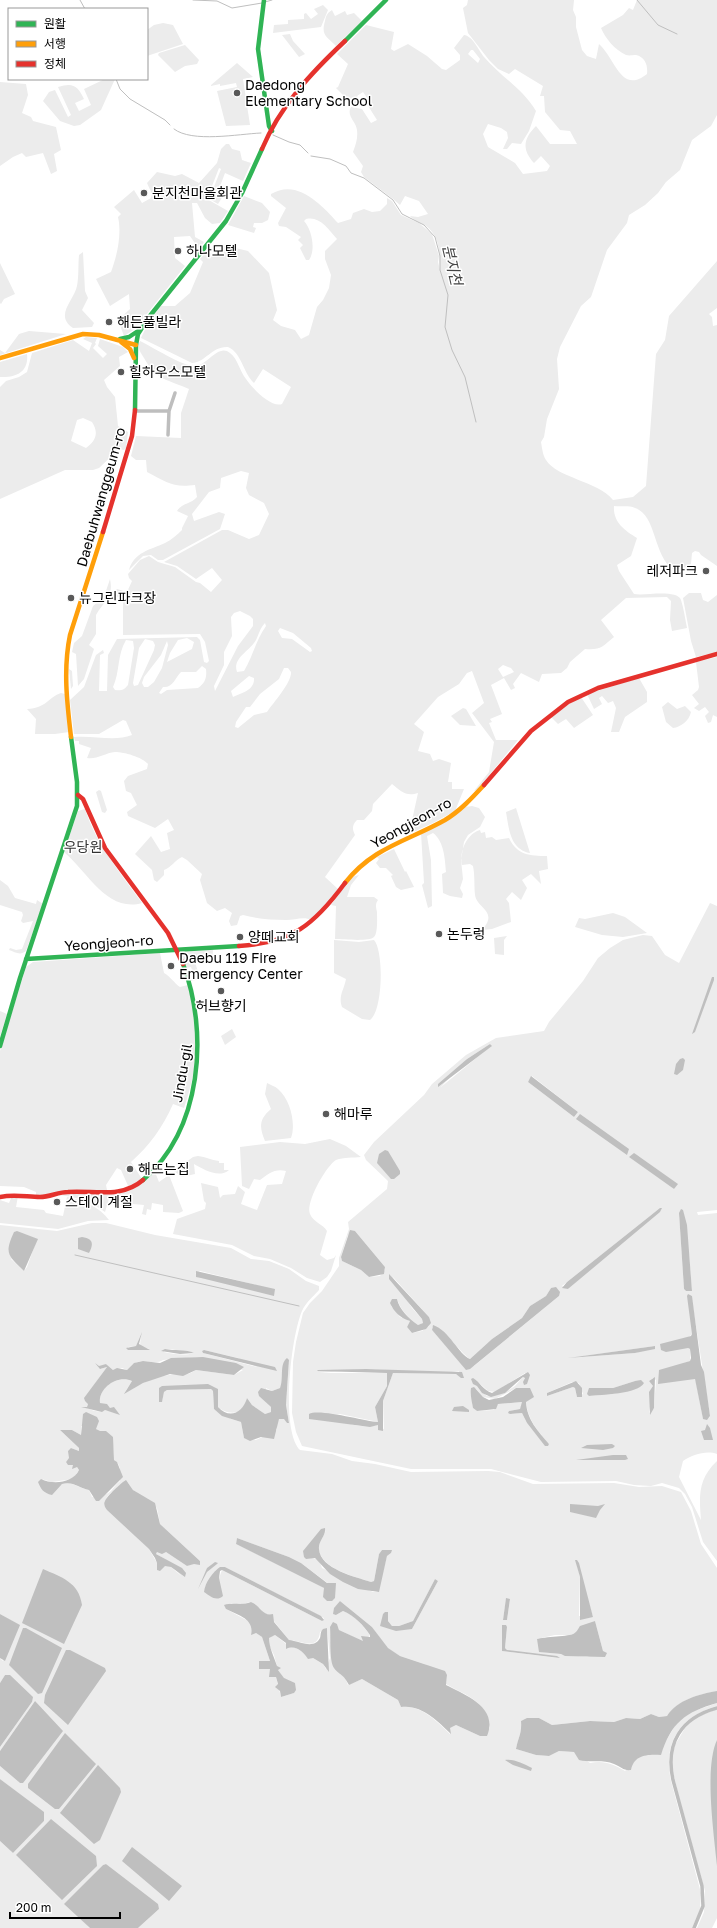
<svg xmlns="http://www.w3.org/2000/svg" width="717" height="1928" viewBox="0 0 717 1928" font-family="'Golos Text','Noto Sans KR',sans-serif">
<style>
.green{fill:#ececec;fill-rule:evenodd}
.water{fill:#bfbfbf}
.lines{fill:none;stroke-linecap:round;stroke-linejoin:round}
.stream{stroke:#bfbfbf;stroke-width:1}
.street{stroke:#bebebe;stroke-width:3.5}
.fast{stroke:#30b455;stroke-width:4.5}
.slow{stroke:#ff9f0a;stroke-width:4.5}
.jam{stroke:#e5322d;stroke-width:4.5}
.poi-dot{fill:#595959;stroke:#fff;stroke-width:1.5}
.labels{text-anchor:middle;stroke-width:3;stroke-linejoin:round;paint-order:stroke}
.poi-label{font-size:14px;fill:#000;stroke:#fff;text-anchor:start}
.street-label{font-size:14px;fill:#000;stroke:#fff}
.park-label{font-size:14px;fill:#333;stroke:#fff}
.water-label{font-size:15px;font-style:italic;fill:#444;stroke:#fff}
</style>
<rect width="100%" height="100%" fill="#fff"/>
<path class="green" d="M468,0H574L573,10L576,17V27L582,50L587,56L596,59L599,44C615,58 621,95 647,74C648,65 645,57 636,55C633,55 629,56 626,55C615,50 605,38 601,28L623,15L629,8L633,10L637,0H717V115L711,126L692,140L680,170L666,182L658,193L645,205L629,215L627,223L607,250L591,297L581,306L560,347L557,359L559,389L547,419L544,437L541,442C542,448 543,456 546,460C557,478 598,481 613,500L633,497L646,486L656,354L665,340L669,316L717,261V308L709,314L712,317L713,326L717,325V566L701,555L699,552L695,551L692,553L691,564L686,567L674,570C653,557 657,515 635,508C629,505 620,507 614,506C613,522 624,530 637,538L631,556L617,565L619,571L634,594C645,596 677,589 681,600C684,609 685,619 687,628L672,631L670,620L671,601L667,597L626,598L601,620L614,637C602,647 601,650 585,649L570,662L567,668L561,673L542,674L539,682L521,673L513,684L515,688L511,690L504,678L491,685L502,714L490,719L492,722L489,723L496,740H518L477,790L474,791L489,772L494,742L472,713L484,703L472,671L467,673L459,684L438,697L414,724L424,732L418,751L430,754L433,761L439,759L451,763L448,782H452V789H464L455,811L433,823L409,834L418,793C406,797 401,791 392,784L373,804L372,811L364,820H357C352,825 352,829 355,835L325,877L338,889L323,909L311,920C304,916 295,920 286,920C272,920 257,919 243,915L240,916L237,925L231,926L229,921L232,913L225,908L217,911L207,903L200,880L202,874L187,860L182,857C174,861 172,867 164,870V875L157,882L154,880L152,870L135,854L151,836L161,852L170,849L167,833L174,830L168,819L155,828L128,816L127,812L137,805L131,793L126,791L124,781L128,776L147,769L148,764C142,757 124,752 115,752C105,753 96,760 87,758L91,748L79,744V741H75L74,737C94,735 114,742 132,735L126,721L123,720L99,734H74L70,700L84,687L96,655L103,650L104,653L100,655L99,691H107L108,655L117,639L197,637L200,640L204,662L207,663L209,661L205,642L200,634L123,635V601L122,598L114,596V592L117,589L127,592L132,581L129,578L128,574L140,560L149,556L158,562L175,567L196,582L200,583L211,592L222,580L212,568L196,579L177,566L164,562L222,530H228L249,539L259,535L269,514L264,503L249,495L246,488L249,473L241,471L221,478L220,488L209,492L192,514L194,521L219,512L225,514L220,529L163,560H158L151,555L143,556L129,570C134,552 150,550 165,543C171,540 177,535 182,530V528L188,516L177,511C182,503 191,504 197,497L195,485C172,488 167,482 147,472L146,460H136L131,456L136,436L181,438V413L189,389C167,379 157,381 144,358C140,352 137,348 140,341C153,347 183,367 196,366C207,365 219,343 230,353C238,359 240,372 246,379C252,388 271,408 282,404L291,387L263,369L254,383C243,373 242,353 228,347C212,346 206,362 192,363L141,338L149,321L161,306H175L190,293L203,262L200,259L207,251L214,255L223,245L248,251L269,273L277,310L273,320L281,326L295,330L301,339L309,335L317,307L323,300L329,288L331,275L325,259V251L337,239C328,229 320,216 306,219L304,221C312,230 316,250 309,260H306L300,248L303,245L298,240L301,237L286,227L279,226L278,223L286,208L271,196V194C297,178 322,205 338,223L351,219L353,213L364,209L372,212L380,211L387,204V198L392,201L401,215L419,223L432,234L439,256L438,262L440,270C439,254 441,237 426,226C421,223 413,220 410,216L418,217L428,214L419,201L405,196L400,205L393,199L364,177L361,172L363,166L353,152C356,144 358,138 357,130C356,121 346,116 351,107L362,109L371,123L377,120L365,101L368,99L363,92L357,96L363,105L359,106L351,103L336,88L338,87L348,64L337,54L366,25L394,32L391,49L394,51L408,44L427,56L442,69L446,70L460,60V55L454,48L464,35C473,36 479,51 484,57C500,76 523,89 536,111L529,131L521,144L512,143L507,149H503L508,138L507,132L501,128L488,124L483,134L488,147L515,163L523,174L547,171L550,166L541,156L534,163C521,149 524,138 536,126L550,144H577L570,131L560,130L545,112L544,96H540L543,86L515,69L509,74L498,69L489,60L468,33L463,8L467,5ZM471,50H473L480,59L478,63L468,54ZM240,611L250,616L253,619V626L238,646L215,691L214,686L224,665V652L232,636L231,617L234,613ZM265,623L266,626C256,640 253,656 244,671L237,672C232,658 250,651 256,640C259,634 260,628 265,623ZM280,628L293,633L311,648L312,651L310,652L292,639L282,638L278,631ZM187,638L194,642L192,649L167,662L170,653L178,640ZM145,639L153,641L155,645L154,650L138,685L134,686L133,683L139,648ZM126,640L133,641L134,648L128,685C124,690 121,691 115,690L113,687C120,672 117,655 126,640ZM167,641L168,645L162,668L154,682L148,687H144L142,683L144,677L161,655ZM503,665L511,668L514,672L503,677L498,669ZM202,666L206,669C207,678 205,683 198,688L167,690L161,694L159,693L163,687C173,688 175,678 181,672H196ZM284,668H288L291,672C292,682 274,702 267,712L254,715L238,728L235,727L236,722L246,707H250L260,694L279,679ZM249,676L254,678C255,690 242,693 233,697L231,691Z
M323,5L328,10L321,27L273,33L274,25L288,24V20L304,19V14L306,13L311,19L318,14L314,9Z
M332,10L335,16L345,11L347,15L354,13L362,21L336,46C326,36 321,35 325,21C326,16 327,13 332,10Z
M163,23L173,25L183,44L147,56V30L154,25Z
M290,34L293,41L305,54L299,57L282,35Z
M185,45L199,60L197,64L185,66L175,72L158,55L159,53Z
M237,63L253,77L243,79L250,125L226,126L217,91L237,87L236,83L220,86V84L211,86V85Z
M105,79H115L101,110L80,125L74,126L60,121L43,101L49,92L55,90L68,117L71,115L58,87C73,82 78,86 84,99L75,103L79,111L91,105L84,89Z
M0,82L26,84L28,95L22,113L31,117L33,121L56,127L61,150L54,154L57,171L51,174L43,153L26,157L22,153L13,157L0,166Z
M226,144H229L232,149L240,151L242,160L251,163L243,181L225,173L219,189L223,196L218,204L211,200L210,197L221,169L219,168L207,199L228,211L220,223L212,224L205,218L197,203H192L195,237L204,242L199,249L190,236L174,237L175,258L185,266L135,329L124,336L118,320L130,309L129,294L110,306L96,279L111,272C117,256 122,234 118,217L121,214L114,207L134,190L142,203L151,198L152,194L147,183L157,172L175,176L182,174L199,183L217,163L221,149Z
M244,196L262,203L270,212L268,220L262,223H254L253,227L256,228L254,233L228,225Z
M83,252L85,291L88,298L82,310L94,323L92,327L73,328C54,315 74,301 77,286C79,276 78,265 79,255Z
M0,263L15,294L4,299L1,304L0,303Z
M29,331L66,334L0,355V350L5,353L19,334Z
M86,337L97,338L95,343L96,344L93,348L103,358L107,354L98,346L100,339L123,347L128,352L119,357L120,366L104,380L107,387L115,397L118,426L128,432L126,448L124,450L119,449L99,468L93,470H65L0,499V387L6,381L19,377L27,372L32,353L73,340L89,351L92,343L83,339ZM83,418L92,422C99,433 96,441 86,448L71,441L77,420Z
M27,354C29,372 16,378 0,377V362Z
M110,579C114,598 104,601 96,615V634L89,645L94,649L84,679L78,686L76,654L72,652L74,643L82,636L93,606L104,597Z
M689,593H701L703,600L708,602L717,595V652L696,657L691,641L683,598Z
M717,657V717L713,715L711,722L708,723L705,716L709,712L705,707L699,711L694,708L699,704L692,695L698,690L699,687L696,662Z
M69,669L72,671L73,686L71,689Z
M639,678L647,692V702L625,717L619,732H611L616,708L613,701L608,703L602,696L599,698L602,704L594,709L587,694Z
M61,693L65,694L69,732L55,734H35L36,719L27,709C47,708 47,698 61,693Z
M581,697L593,715L574,728L566,719L558,724L550,716Z
M668,702L677,709L685,706L691,712C689,721 681,727 673,728L666,722L662,707Z
M463,708L466,709L476,726L460,725L451,716Z
M99,790L101,791L107,810L105,813L102,812L96,792Z
M472,806L479,808L485,817L480,827L468,835L464,842L461,860L463,879L460,888L463,894L462,898L450,896L443,893L442,874L446,872C445,859 444,841 433,833L427,836L431,860L432,906L428,908L422,885L424,883L421,833L465,807Z
M516,808L530,853C510,849 509,829 506,812Z
M85,809C97,846 120,872 142,903C107,913 87,871 64,852L78,811Z
M480,830L481,833L485,832L486,838L492,837L496,840L509,838C517,855 530,856 547,856L548,869L539,871L541,884L531,874L522,880L527,888L521,900L512,892L506,899L509,903L511,922L492,929L482,930C499,911 477,909 475,895C474,885 475,876 473,866L470,864L462,865C459,853 466,834 480,830Z
M394,849L405,872L406,871L414,887L401,890L396,887L391,876L393,875L386,868H380L376,863L379,859L377,857Z
M359,875L351,885L347,897H374L378,900C375,904 376,907 377,912C377,918 378,933 374,937C369,942 343,939 335,939L336,906L331,905L352,877Z
M0,880L8,886L15,898L36,904L37,900L43,904L26,951C20,956 15,952 9,950L10,948L16,950L22,949L33,921L23,923L21,921L23,915L22,912L0,905Z
M710,903L717,906V1210L697,1212L698,1215L717,1213V1454C706,1450 692,1455 683,1461L679,1477L701,1520C699,1496 698,1479 717,1461V1561L703,1542L692,1507L685,1494L679,1488L662,1483L651,1486L634,1485L616,1481L541,1482L491,1469H411L302,1446L296,1432L292,1413L293,1362L296,1342L303,1313L310,1303L322,1291L339,1266V1258L349,1229L348,1222L387,1189L388,1181L366,1160L364,1155L374,1142L424,1095L432,1084L466,1055L496,1038L544,1031L549,1022L583,981L598,958L610,948L623,940L643,935L652,936L665,955L679,963ZM490,1044L491,1046L441,1087L467,1059ZM532,1076L578,1112L574,1117L528,1082ZM637,1155L677,1184L674,1189ZM660,1208L568,1289L562,1286ZM679,1213L689,1254L692,1291H686L684,1289ZM355,1231L385,1267V1270L380,1276L369,1277L361,1270L342,1261L341,1257L348,1235ZM392,1276L429,1317V1326L422,1331L412,1333L407,1327L410,1321L400,1317L391,1306L397,1299C400,1309 409,1319 418,1325L423,1323L422,1319L412,1308ZM551,1288L559,1296L474,1366L466,1369L432,1330V1327L435,1326C446,1332 464,1356 470,1359L492,1339L522,1318L530,1306L546,1296ZM691,1294L710,1416L709,1418L703,1419L696,1382L695,1379H692L684,1363L690,1361V1349L688,1348V1338L692,1334ZM655,1346L635,1353L569,1358ZM366,1369L444,1373L459,1371L460,1376L456,1374L393,1373L383,1401L384,1429L379,1427L378,1425C360,1428 349,1426 333,1414H340L378,1422L375,1407L387,1386V1373H319ZM525,1373L524,1385L525,1378L523,1377L515,1386L507,1391L487,1396L479,1389L476,1380L488,1391L495,1392ZM653,1378L656,1380L654,1408L649,1413L653,1386L649,1381ZM635,1381L642,1386L613,1394L589,1396V1388H613ZM572,1382L579,1383L583,1394L577,1397L575,1388L573,1387L547,1396V1393ZM516,1388H526L528,1400L526,1401C527,1419 538,1431 549,1444L548,1445H545L527,1423L522,1413L512,1414L509,1411L520,1409L523,1402L498,1404L494,1410L477,1411L473,1408L471,1391L476,1389L483,1397L495,1399Z
M613,913L625,917L647,933L623,937L602,935L575,927L579,918L585,919Z
M507,936L504,940V955L495,954L494,938Z
M334,940L359,942L374,940C384,951 383,1011 370,1020L362,1019L342,1007C338,996 344,990 346,979L334,973Z
M213,950L212,962L211,959L205,955L194,959L199,975L201,976L210,970V972L201,979L190,981L195,978L191,967L186,968L181,952Z
M160,953L164,973C171,977 174,983 180,987L188,985C199,1032 200,1061 184,1108L173,1104C163,1127 149,1146 131,1162L142,1179L129,1188L121,1170L117,1168L106,1185L107,1190L44,1196H36V1192L24,1187L0,1186V1051L26,967L33,962Z
M0,1011L7,1014L0,1037Z
M232,1029L236,1037L225,1045L221,1036Z
M267,1083C270,1085 275,1086 278,1089C291,1100 296,1125 291,1138L265,1141C259,1127 259,1119 271,1109L265,1094Z
M330,1139L346,1146L361,1157C353,1158 344,1157 336,1160C326,1166 305,1203 310,1214C313,1222 323,1224 327,1231L320,1255L327,1260L334,1258L336,1255L331,1271L327,1277L320,1282L307,1278L291,1268L270,1259L254,1256L232,1245L173,1234L177,1219L205,1209L206,1203L204,1201L201,1183L218,1187L220,1198L223,1195L235,1194L238,1186L245,1192L241,1204L257,1210L267,1185L282,1184L286,1171C275,1168 268,1174 260,1180L254,1179L249,1189L242,1186L240,1147L280,1142L305,1144Z
M198,1156C206,1157 211,1160 219,1161V1163H224V1170H229C219,1179 203,1169 194,1164L195,1174L182,1177L174,1171L193,1157Z
M152,1172H155L159,1182L169,1175L183,1211L179,1213L163,1212V1205L152,1203L151,1210L147,1209L146,1215L142,1214L144,1205L133,1204L124,1205L123,1199H109L105,1212C91,1201 74,1196 56,1195L126,1191Z
M12,1196H18L16,1207L44,1210L46,1213L63,1216L67,1197C82,1200 100,1207 109,1220L88,1221L58,1229L0,1223V1200L9,1203Z
M92,1223H106L155,1235L231,1248L251,1259L269,1261L289,1269L306,1281L319,1286V1290C313,1297 306,1302 302,1311C291,1336 280,1430 300,1450L332,1454L352,1461L375,1464L411,1472L488,1471L500,1472L533,1484L614,1483L639,1487L662,1486L681,1492L691,1511L701,1544L717,1568V1691C700,1694 677,1700 667,1716L659,1717L651,1714L640,1719L626,1718L614,1722L590,1721L552,1725L539,1718L521,1721C522,1734 518,1737 516,1749L536,1755L549,1756L559,1751L574,1752L590,1763C604,1760 613,1764 625,1771L638,1758L664,1744L678,1721L691,1712L717,1703V1706C679,1717 663,1743 671,1781L701,1893L700,1910L692,1928H138L159,1909L106,1864L103,1865L65,1904L90,1928H0V1841L13,1853L44,1821V1813L0,1779V1766L20,1783L35,1701L0,1751V1747L32,1702L5,1675L0,1683V1658L3,1661L19,1625L0,1614V1225L57,1231ZM37,1239L27,1267L24,1271L11,1259ZM200,1271L260,1286L195,1274ZM141,1334L140,1346L149,1349L128,1350V1347L136,1346ZM165,1349C174,1351 186,1349 194,1353C184,1356 173,1354 164,1352ZM204,1350L238,1358L257,1367L203,1353L202,1351ZM197,1357L243,1370L234,1375L196,1370C184,1378 179,1373 169,1375C153,1377 138,1385 125,1392L132,1381C118,1374 98,1388 100,1403L110,1408L114,1412L105,1410C98,1414 90,1409 84,1407H87L96,1382L107,1367L100,1369L106,1364L113,1370L122,1368L127,1370C130,1368 132,1364 135,1363C144,1359 156,1365 163,1360ZM289,1360L286,1405L289,1423H287L285,1419H279L276,1423L277,1430L256,1440L244,1438L241,1422L231,1419L214,1409L213,1391L211,1389L167,1390L164,1392L162,1401V1386L218,1389V1407C224,1413 238,1416 244,1407C245,1405 246,1401 247,1398L252,1405L265,1414L271,1412V1407L266,1402V1388L272,1391L280,1388L283,1383L282,1372ZM96,1425V1429L113,1445L114,1460C122,1465 120,1473 120,1481C116,1484 114,1487 111,1491C107,1495 98,1496 92,1497L89,1490C76,1488 70,1478 57,1487L41,1479L52,1482L73,1479L79,1470L77,1467L66,1462L69,1459L71,1448L79,1451V1448L60,1430H72L81,1435V1426ZM128,1483L133,1490L157,1508L160,1524L200,1561L187,1566L166,1552L157,1551L156,1554L165,1559L181,1576L171,1567L157,1563L149,1549L104,1505C105,1495 119,1485 128,1483ZM326,1530C324,1536 319,1541 319,1547C318,1568 355,1577 371,1582L374,1581L379,1554L382,1550L391,1553L387,1556L378,1592H373L322,1568C320,1562 318,1558 311,1558ZM237,1538L289,1557L301,1563L329,1584L325,1592L324,1588L314,1582L236,1544ZM576,1561L593,1617L579,1616L580,1577ZM225,1567L324,1618L322,1621L222,1570L219,1578L205,1587L216,1570ZM435,1579L438,1581L412,1629L380,1626L388,1616V1621L392,1626H399L413,1621ZM506,1599H510L507,1620H503ZM340,1601L372,1627L387,1648L400,1656L424,1664L447,1675L446,1684C470,1698 483,1698 490,1728L480,1736L456,1725L450,1728V1734C437,1721 420,1704 401,1707L398,1700L362,1679L348,1685L344,1675L339,1672L337,1624L339,1630L364,1642L370,1635C362,1625 356,1616 343,1611L336,1615ZM251,1602C259,1605 261,1612 269,1615L289,1640C302,1641 318,1651 320,1632L327,1628L330,1658L326,1669L323,1664L296,1648L290,1647L275,1635L268,1638L269,1645L274,1655L278,1670L294,1693L281,1697L276,1677L270,1669H259V1664L270,1661L262,1637L256,1633L250,1622L226,1609L231,1603L237,1605ZM595,1621L603,1651L587,1657L542,1652L537,1639L555,1635H571ZM503,1625L507,1627L505,1648L507,1650L559,1658L502,1651Z
M717,1709V1740L711,1773L717,1866V1918L712,1928H697L704,1912L705,1891L678,1793L672,1768V1759L675,1745L685,1728L697,1717Z"/>
<path class="water" d="M712,977H714V980L695,1032L692,1034Z
M490,1044L492,1046L438,1087V1084L467,1059Z
M683,1058L685,1060L683,1070L677,1075L674,1074L676,1064L680,1059Z
M531,1076L578,1112L574,1117L528,1082Z
M580,1114L629,1149L627,1155L576,1119Z
M385,1150L388,1151L400,1171V1174L394,1179H391L377,1163L379,1154Z
M634,1153L637,1155L678,1184L674,1189L629,1157Z
M660,1208H662L660,1212L568,1289L562,1288L567,1282Z
M681,1209L683,1210L687,1225L692,1291H686L684,1289L679,1213Z
M350,1230L355,1231L385,1267L384,1274L369,1277L361,1270L342,1261L341,1257Z
M17,1231L38,1239L24,1271C8,1255 4,1254 14,1232Z
M82,1237C93,1239 94,1243 89,1253L78,1249V1238Z
M196,1271L275,1289L274,1296L201,1278L196,1277Z
M389,1274L429,1317L431,1323L426,1329L412,1333L407,1327L410,1321C400,1318 394,1312 390,1303L392,1299H397C399,1309 409,1319 418,1325L423,1323L422,1319L389,1279Z
M556,1287L560,1292L559,1296L470,1369L466,1370L432,1330L433,1325C449,1330 459,1355 470,1359L492,1339L522,1318L530,1306L546,1296L551,1288Z
M688,1294L692,1296L701,1365L704,1372L710,1416L707,1420L703,1419L695,1379L658,1384L659,1370L690,1361L691,1358L690,1349L688,1348L666,1352L661,1350L660,1344L691,1336L692,1334L687,1296Z
M142,1332L139,1344L150,1350H128L126,1348L136,1346Z
M655,1346V1349L635,1353L568,1358Z
M165,1349C173,1351 187,1349 194,1353L180,1354L161,1351Z
M204,1350L275,1367L277,1371L203,1353L202,1351Z
M203,1357L236,1363L244,1367L234,1375L196,1370L183,1376L170,1374L143,1383L124,1394L132,1381C118,1374 98,1388 100,1403L107,1404L110,1408L114,1407L120,1415L105,1410L102,1412L81,1407H87L88,1404L85,1401L84,1398L107,1367L100,1369L95,1363L99,1366L106,1364L113,1370L117,1368L127,1370L134,1363L143,1361L160,1363L171,1358Z
M287,1358L289,1360L286,1405L289,1423H287L284,1419H279L274,1439L261,1437L250,1441L244,1438L241,1422L222,1416L214,1409L213,1391L211,1389L167,1390L164,1392L162,1402H159V1388L162,1386L208,1384L218,1389V1407C230,1420 243,1412 247,1398L252,1405L265,1414L271,1412V1407L259,1396L258,1392L261,1388L272,1391L280,1388C284,1379 279,1364 287,1358Z
M366,1369L462,1372L464,1378H461L456,1374L393,1373L383,1401V1431L378,1430V1425L370,1427L309,1419V1414C319,1408 364,1421 378,1422L375,1407L387,1386V1373L317,1371L318,1370Z
M528,1372L530,1375L527,1384L524,1385L523,1382L525,1378L523,1377L505,1393L491,1397L482,1393L477,1386L473,1384L471,1379L473,1378C480,1382 483,1390 492,1393Z
M655,1377L654,1408L650,1415L649,1392L653,1386L649,1381Z
M576,1381L582,1388V1397H577L575,1388L573,1387L547,1396V1393Z
M635,1381L641,1380L644,1383C638,1394 601,1395 589,1396L587,1394L589,1388H613Z
M474,1387L483,1397L489,1400L503,1397L516,1388H530L534,1397L526,1402C527,1420 538,1431 549,1444L548,1446H545L527,1423L522,1413L510,1414L508,1413L509,1411L520,1409L522,1402L498,1404L496,1409L477,1411L473,1408C472,1402 470,1395 471,1388Z
M463,1406L469,1410V1412L452,1411L454,1407Z
M86,1412L97,1417L99,1421L96,1429L100,1431H106L113,1437L114,1460L117,1462L123,1477L99,1501H96L89,1490C79,1488 73,1481 62,1484L52,1495C43,1493 41,1489 38,1482L41,1479C53,1485 73,1483 79,1470L77,1467L72,1469L73,1465H68L66,1462L69,1458L68,1451L71,1448L79,1451V1448L60,1430H72L81,1435L83,1414Z
M707,1424L710,1428L713,1440H704L701,1431L705,1430Z
M612,1444L615,1446L613,1448L603,1450L581,1448L587,1445Z
M613,1455H626L628,1459L625,1460H576Z
M126,1480L133,1490L155,1503L160,1524L200,1561V1565L194,1564L187,1566L166,1552L162,1554L157,1552L156,1554L182,1568L186,1573L185,1577L171,1567L165,1566L160,1571L157,1570V1563L155,1558L149,1549L107,1510C105,1507 103,1504 105,1501C107,1496 121,1483 126,1480Z
M570,1504L598,1506L605,1504L600,1510L596,1518L570,1512Z
M325,1528C326,1536 318,1541 319,1549C320,1569 356,1577 371,1582L374,1581L379,1554L382,1550H392L391,1553L387,1556L379,1592L358,1589L343,1582L330,1574L315,1558L306,1559L304,1557L303,1551L321,1529Z
M237,1538L289,1557L301,1563L327,1583H336L335,1598L332,1601H327L323,1597L324,1588L236,1544Z
M575,1560H577L579,1563L593,1617L580,1620V1577Z
M215,1562L218,1563L217,1564L207,1572L198,1589L207,1568Z
M220,1567H225L321,1616L324,1620L322,1621L222,1570L220,1571L219,1578L223,1596C216,1602 210,1596 204,1592C205,1582 213,1572 220,1567Z
M43,1569C61,1577 79,1582 82,1605L64,1644L22,1623Z
M435,1579L438,1581L412,1629L396,1631L380,1626L383,1614L385,1612H388V1621L392,1626H399L413,1621Z
M506,1598L510,1599L507,1620H503Z
M340,1601L372,1627L388,1648L400,1656L445,1671L447,1675L446,1685C465,1695 499,1707 487,1736H480L456,1725L450,1728L451,1734C438,1721 421,1704 401,1707L398,1700L362,1679L349,1685C343,1673 340,1676 334,1668C329,1661 331,1636 330,1627L333,1622L337,1624L339,1630L363,1641L361,1636L370,1637V1635C363,1625 355,1616 343,1611L336,1615L333,1614L334,1608Z
M251,1602C260,1605 263,1617 273,1614L274,1622L289,1640C299,1641 314,1650 320,1638C321,1635 320,1632 323,1629L327,1628L329,1672L323,1664L313,1658L308,1659C304,1652 295,1644 286,1649V1643L275,1635L269,1638C269,1647 274,1657 277,1666L281,1668L278,1670L284,1678L295,1683L296,1690L294,1693L281,1697L280,1691L275,1687L278,1684L276,1677H269L270,1669H259V1661H270L262,1637L256,1633L251,1635C255,1619 238,1615 226,1609L224,1605C234,1602 241,1606 251,1602Z
M0,1614L20,1625L5,1661L0,1658Z
M595,1621L603,1651L607,1653L605,1657L565,1656L561,1654L539,1652L537,1639C543,1637 571,1636 573,1634C577,1632 578,1629 580,1626Z
M502,1625H506L507,1627L505,1648L507,1650L557,1656L560,1658L502,1651Z
M23,1628H26L62,1648L42,1693L38,1694L9,1665Z
M66,1650H70L105,1668L106,1671L68,1725L44,1703L45,1695Z
M5,1675H10L33,1697L32,1702L0,1747V1683Z
M717,1691V1703C685,1712 671,1723 661,1755C647,1754 634,1755 631,1770C624,1771 621,1767 614,1764C603,1759 591,1763 579,1760L574,1752L559,1751L549,1756L536,1755L516,1749C518,1737 522,1734 521,1721L527,1718H539L552,1725L590,1721L614,1722L626,1718L640,1719L651,1714L659,1717L667,1716C677,1700 699,1694 717,1691Z
M35,1701L63,1731L23,1783H20L0,1766V1751Z
M65,1733L96,1764L59,1809H55L28,1788V1784Z
M717,1740V1866C714,1834 704,1768 717,1740Z
M505,1760C515,1759 523,1764 532,1768L531,1771L513,1765Z
M98,1765L120,1788L121,1792L100,1840L94,1844L60,1813Z
M0,1779L44,1812V1821L13,1853L0,1841Z
M51,1819L96,1856L97,1866L62,1900L16,1855Z
M132,1847L182,1886L169,1901L122,1861Z
M106,1864L158,1904L159,1909L138,1928H90L64,1904L103,1865Z"/>
<g class="lines">
<path class="stream" d="M80,0L85,9
M193,0L217,1L232,8L262,3
M637,0L658,25L677,34
M265,2L272,0
M116,79L120,89L130,99L165,120L170,125
M174,129C192,143 238,134 261,133
M273,135L289,142L300,145L308,153
M311,156L330,159L346,166L351,173L364,178L393,200L402,214L424,225L435,237L440,256V270L448,295L445,327L452,350L465,377L476,422
M75,1255L299,1306"/>
<path class="street" d="M135,411H169
M168,435L169,411L175,393
M694,1928L703,1906L702,1886L673,1780C665,1743 681,1718 717,1708"/>
<path class="fast" d="M264,0L258,49L269,126L272,131
M345,41L386,0
M120,339L129,337L138,331
M135,410L136,345L138,334L149,317L226,221L242,193L262,149
M26,959L239,946
M0,1046L20,978L77,806V782L71,737
M143,1180C202,1129 209,1033 183,964"/>
<path class="slow" d="M121,342L130,349L134,358
M0,358L83,334L99,335L136,345
M71,737C67,703 63,669 70,635L103,532
M345,883C373,847 408,841 445,820C460,811 472,798 484,785"/>
<path class="jam" d="M262,149C280,106 311,73 345,41
M103,532L132,436L135,410
M484,785L531,731L568,702L598,688L717,654
M78,795L83,799L105,848L168,933L183,964
M239,946C292,943 314,925 345,883
M0,1197C14,1194 27,1197 40,1197C50,1197 58,1192 68,1192C94,1190 121,1199 143,1180"/>
</g>
<g class="poi-dot">
<circle cx="237" cy="93" r="4"/>
<circle cx="144" cy="193" r="4"/>
<circle cx="178" cy="251" r="4"/>
<circle cx="109" cy="322" r="4"/>
<circle cx="121" cy="372" r="4"/>
<circle cx="706" cy="571" r="4"/>
<circle cx="71" cy="598" r="4"/>
<circle cx="439" cy="934" r="4"/>
<circle cx="240" cy="937" r="4"/>
<circle cx="171" cy="966" r="4"/>
<circle cx="221" cy="991" r="4"/>
<circle cx="326" cy="1114" r="4"/>
<circle cx="130" cy="1169" r="4"/>
<circle cx="57" cy="1202" r="4"/>
</g>
<g class="labels">
<g class="poi-label">
<text x="245" y="90">Daedong<tspan x="245" dy="16">Elementary School</tspan></text>
<text x="152" y="198">분지천마을회관</text>
<text x="186" y="256">하나모텔</text>
<text x="117" y="327">해든풀빌라</text>
<text x="129" y="377">힐하우스모텔</text>
<text x="698" y="576" text-anchor="end">레저파크</text>
<text x="79" y="603">뉴그린파크장</text>
<text x="447" y="939">논두렁</text>
<text x="248" y="942">양떼교회</text>
<text x="179" y="963">Daebu 119 Fire<tspan x="179" dy="16">Emergency Center</tspan></text>
<text x="221" y="1011" text-anchor="middle">허브향기</text>
<text x="334" y="1119">해마루</text>
<text x="138" y="1174">해뜨는집</text>
<text x="65" y="1207">스테이 계절</text>
</g>
<g class="street-label">
<text transform="translate(101 497) rotate(-74)" y="5">Daebuhwanggeum-ro</text>
<text transform="translate(411 823) rotate(-29)" y="5">Yeongjeon-ro</text>
<text transform="translate(109 943) rotate(-4)" y="5">Yeongjeon-ro</text>
<text transform="translate(182 1073) rotate(-80)" y="5">Jindu-gil</text>
</g>
<g class="park-label">
<text x="83" y="852">우당원</text>
</g>
<g class="water-label">
<text transform="translate(452 265) rotate(77)" y="5">분지천</text>
</g>
</g>
<rect x="8" y="8" width="140" height="72" fill="#ffffff" stroke="#999999"/>
<rect x="16" y="21" width="20" height="6" fill="#30b455" stroke="#999999"/>
<text x="44" y="28" font-size="12" fill="#000000">원활</text>
<rect x="16" y="41" width="20" height="6" fill="#ff9f0a" stroke="#999999"/>
<text x="44" y="48" font-size="12" fill="#000000">서행</text>
<rect x="16" y="61" width="20" height="6" fill="#e5322d" stroke="#999999"/>
<text x="44" y="68" font-size="12" fill="#000000">정체</text>
<path d="M10 1912v6h110v-6" fill="none" stroke="#000000" stroke-width="2"/>
<text x="16" y="1912" font-size="12" fill="#000000" stroke="#ffffff" stroke-width="3" paint-order="stroke">200 m</text>
</svg>
